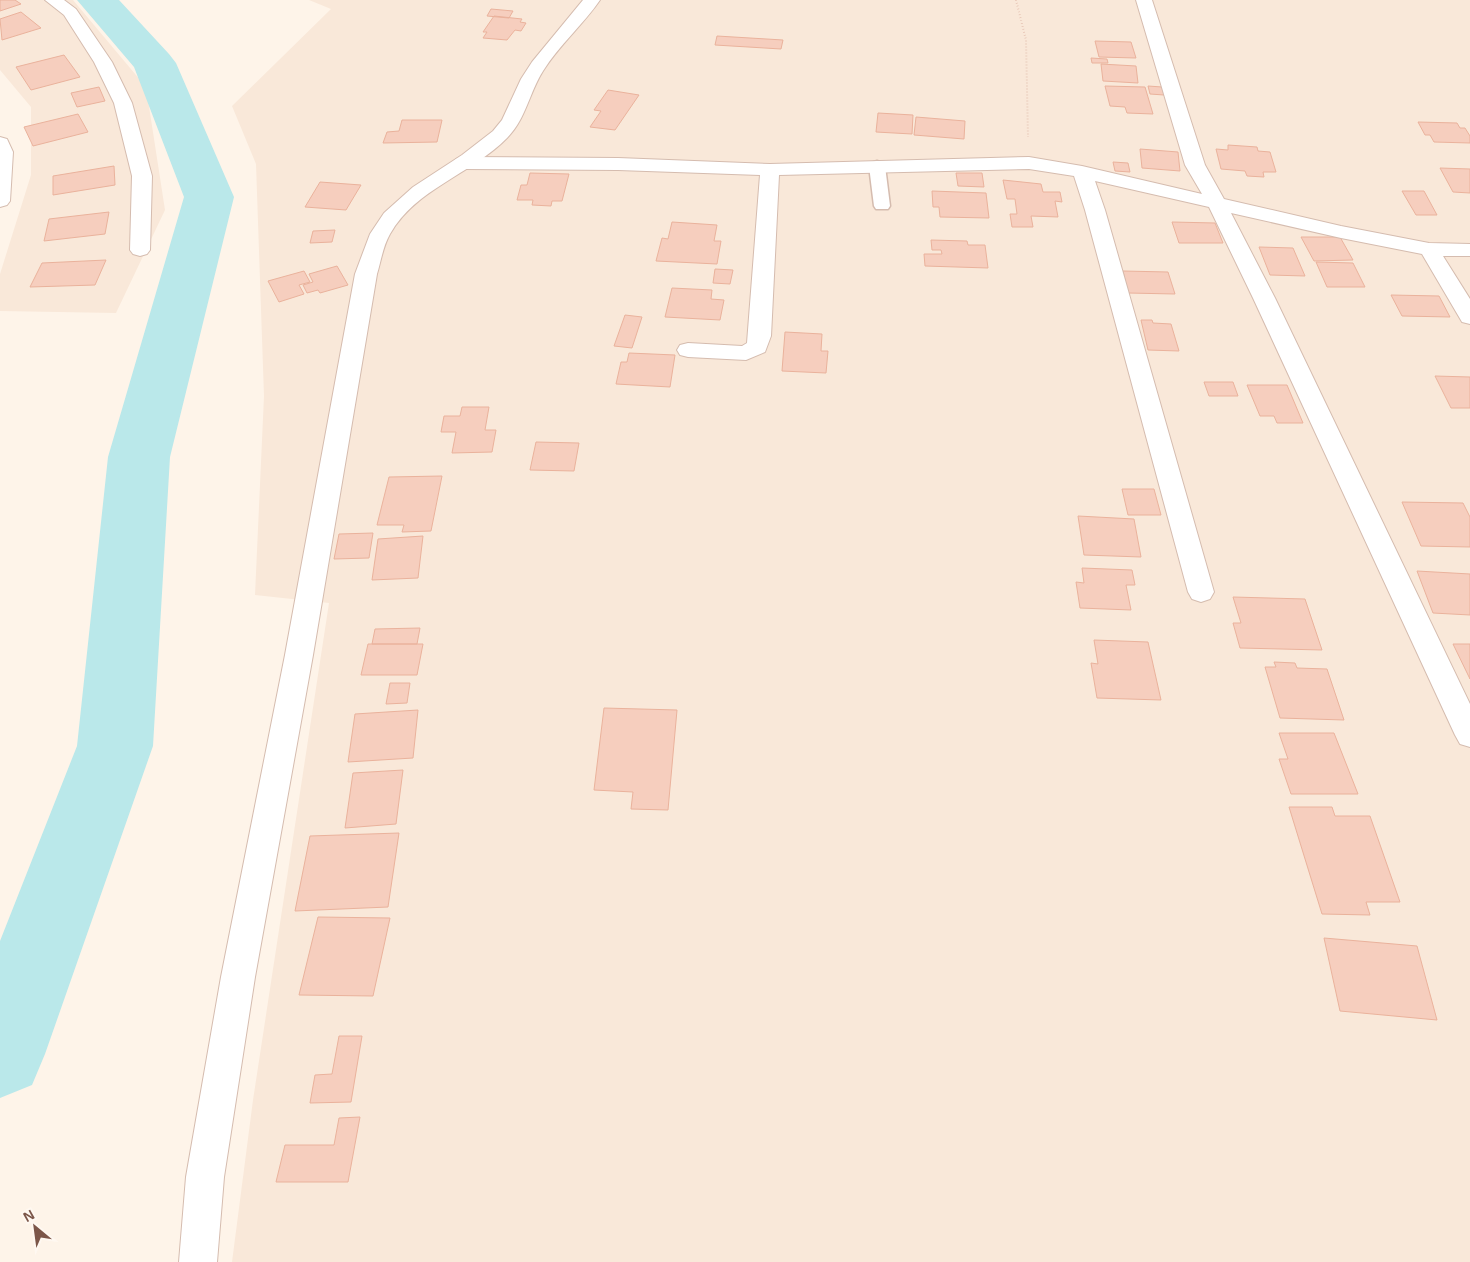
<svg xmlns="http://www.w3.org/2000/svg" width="1470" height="1262" viewBox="0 0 1470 1262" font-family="Helvetica,sans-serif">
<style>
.residential{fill:#f9e8d9}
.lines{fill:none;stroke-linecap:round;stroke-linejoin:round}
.river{fill:#bae8ea;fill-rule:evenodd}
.building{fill:#f6cebe;stroke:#eab29c}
.service-casing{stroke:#d5bcaf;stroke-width:3}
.minor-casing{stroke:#d5bcaf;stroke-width:2}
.tertiary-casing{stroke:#d5bcaf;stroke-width:2}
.path{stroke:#dcb1a0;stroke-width:2;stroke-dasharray:0.5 2.5;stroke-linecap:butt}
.service{fill:#fff;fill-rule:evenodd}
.minor{fill:#fff;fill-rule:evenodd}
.tertiary{fill:#fff;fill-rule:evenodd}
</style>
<rect width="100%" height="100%" fill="#fef4e9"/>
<path class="residential" d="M0,0H73L146,87L165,210L116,313L0,311V274L31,175V107L0,70Z
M309,0H1470V1262H232L253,1100L329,603L255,595L264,396L256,164L232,106L331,9Z"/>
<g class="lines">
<path class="river" d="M77,0H119L169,54L176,63L234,197L170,457L153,746L45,1054L32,1085L0,1098V941L77,746L108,457L184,197L134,67Z"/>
</g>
<path class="building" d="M0,0H15L21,4L0,11Z
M491,9L513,11L509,18L487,16Z
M21,12L41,28L2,40L0,19Z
M494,16L522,19L520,22L526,23L521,31L515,30L507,40L483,38L487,32H483Z
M717,36L783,40L781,49L715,45Z
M1095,41L1131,42L1136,58L1099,57Z
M64,55L80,77L31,90L16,67Z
M1091,58L1107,59L1108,63H1092Z
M1101,64L1136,66L1138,83L1103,81Z
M1105,86L1145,87L1153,114L1127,113L1125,107L1110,106Z
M1148,86L1162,87L1164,95L1150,94Z
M99,87L105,101L77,107L71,93Z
M608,90L639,95L615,130L590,127L601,111L594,110Z
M878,113L913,115L912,134L876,132Z
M78,114L88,132L33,146L24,127Z
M916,117L965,121L964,139L914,135Z
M402,120H442L437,142L383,143L387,132L399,131Z
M1418,122L1457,123L1460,128H1465L1470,136V143L1434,142L1430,135H1425Z
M1228,145L1257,147L1258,151L1270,152L1276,172H1263L1264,177L1247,176L1245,171L1221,169L1216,149L1228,150Z
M1140,149L1178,152L1180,171L1142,168Z
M1113,162L1128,163L1130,172L1115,171Z
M114,166L115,185L53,195V176Z
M1440,168L1470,169V193L1453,192Z
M530,173L569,174L562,201H552L551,206L532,205L533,200H517L521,185H527Z
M956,173H982L984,187L958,186Z
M1003,180L1041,184L1043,192H1060L1062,202L1055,201L1058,217L1031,216L1033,227H1012L1010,214H1017L1015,199H1007Z
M320,182L361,185L346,210L305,207Z
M932,191L986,193L989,218L940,217L939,207H933Z
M1402,191H1424L1437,215H1416Z
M109,212L105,234L44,241L49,219Z
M672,222L717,225L714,241H721L717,264L656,261L662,238L668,239Z
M1172,222L1215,223L1223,243H1179Z
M335,230L332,242L310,243L313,231Z
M1301,237H1340L1353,260L1314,261Z
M931,240L967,241L968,245H985L988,268L925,266L924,254H942L941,250H932Z
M1259,247L1293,248L1305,276L1270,275Z
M106,260L95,285L30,287L42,263Z
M1316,262L1353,263L1365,287H1327Z
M337,266L348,285L320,293L318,290L307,293L303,285L313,282L309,274Z
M715,269L733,270L730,284L713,283Z
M304,271L310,282L299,285L304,294L279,302L268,281Z
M1123,271L1168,272L1175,294L1128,293Z
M672,288L712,290L711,299L724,300L720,320L665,317Z
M1391,295L1439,296L1450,317L1402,316Z
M625,315L642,317L632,348L614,346Z
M1141,320H1152L1153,323L1171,324L1179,351L1148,350Z
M785,332L822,334L821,351H828L826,373L782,371Z
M629,353L675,355L670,387L616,384L621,362H627Z
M1435,376L1470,377V408H1451Z
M1204,382H1233L1238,396H1209Z
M1247,385H1287L1303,423H1277L1274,416H1260Z
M462,407H489L485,430H496L492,452L452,453L456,432H441L444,416H460Z
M536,442L579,443L574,471L530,470Z
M442,476L431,531L402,532L404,525H377L389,477Z
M1122,489H1154L1161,515H1128Z
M1402,502L1463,503L1470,517V547L1421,546Z
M1078,516L1134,519L1141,557L1084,555Z
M373,533L369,558L334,559L339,534Z
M423,536L418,578L372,580L378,539Z
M1082,568L1132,570L1135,585H1126L1131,610L1080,608L1076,582L1084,583Z
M1417,571L1470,574V615L1433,613Z
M1233,597L1305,599L1322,650L1240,648L1233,623H1241Z
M420,628L417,644H372L375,629Z
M1094,640L1148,642L1161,700L1097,698L1091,663L1098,664Z
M368,644H423L417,675H361Z
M1453,644H1470V679Z
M1274,662L1295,663L1297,668L1327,669L1344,720L1280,718L1265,667H1276Z
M390,683H410L407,703L386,704Z
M604,708L677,710L668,810L631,809L633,792L594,790Z
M418,710L413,758L348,762L355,714Z
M1279,733H1334L1358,794H1291L1279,759H1288Z
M403,770L396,824L345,828L353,773Z
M1289,807H1332L1335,816H1370L1400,902H1366L1370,915L1322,914Z
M399,833L388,907L295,911L310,836Z
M318,917L390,918L373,996L299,995Z
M1324,938L1417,946L1437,1020L1340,1011Z
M339,1036H362L351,1102L310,1103L315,1075L332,1074Z
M360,1117L348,1182H276L285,1145H334L339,1118Z"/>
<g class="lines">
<g class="service-casing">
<path id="service" d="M877,161L883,163L885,166L890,206L888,209H876L874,206L869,166L871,163Z"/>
</g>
<g class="minor-casing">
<path id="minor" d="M45,0H64L76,9L112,62L132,103L152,176L150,250L147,254L140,256L133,254L130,250L132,176L114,103L94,62L64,15Z
M1136,0H1152L1205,165L1224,199L1341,226L1429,243L1470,244V256H1443L1470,299V324L1462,322L1422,254L1341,238L1231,213L1275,298L1470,704V747L1460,744L1455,735L1253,298L1209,207L1095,181L1105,210L1214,592L1210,599L1201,602L1192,599L1188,592L1085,210L1074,176L1029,169L779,175L771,336L765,352L746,360L688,357L680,355L677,350L680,345L688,343L742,346L747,343L760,175L618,170L463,169L456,167L453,163L456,159L463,157L618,158L770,164L1029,157L1082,166L1202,194L1185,165Z
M0,137L7,139L13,152L10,201L7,205L0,207Z"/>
</g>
<g class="tertiary-casing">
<path id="tertiary" d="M583,0H600C583,25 559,45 543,71C529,93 526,119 507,138C472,174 415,189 390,234C383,246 381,261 377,274L313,655L255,977L224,1177L217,1262H179L186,1177L221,977L285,655L355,274L370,234L384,213L413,187L462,155L493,131L502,120L521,79L532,62Z"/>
</g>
<path class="path" d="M1016,0L1026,40L1028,137"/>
<use href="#service" class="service"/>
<use href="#minor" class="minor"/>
<use href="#tertiary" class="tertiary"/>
</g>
<g transform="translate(35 1227) rotate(331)" stroke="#fff8f1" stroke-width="4" paint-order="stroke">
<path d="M0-4L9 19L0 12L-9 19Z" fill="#7c5649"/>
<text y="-8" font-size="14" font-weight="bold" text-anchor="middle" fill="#7c5649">N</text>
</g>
</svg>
